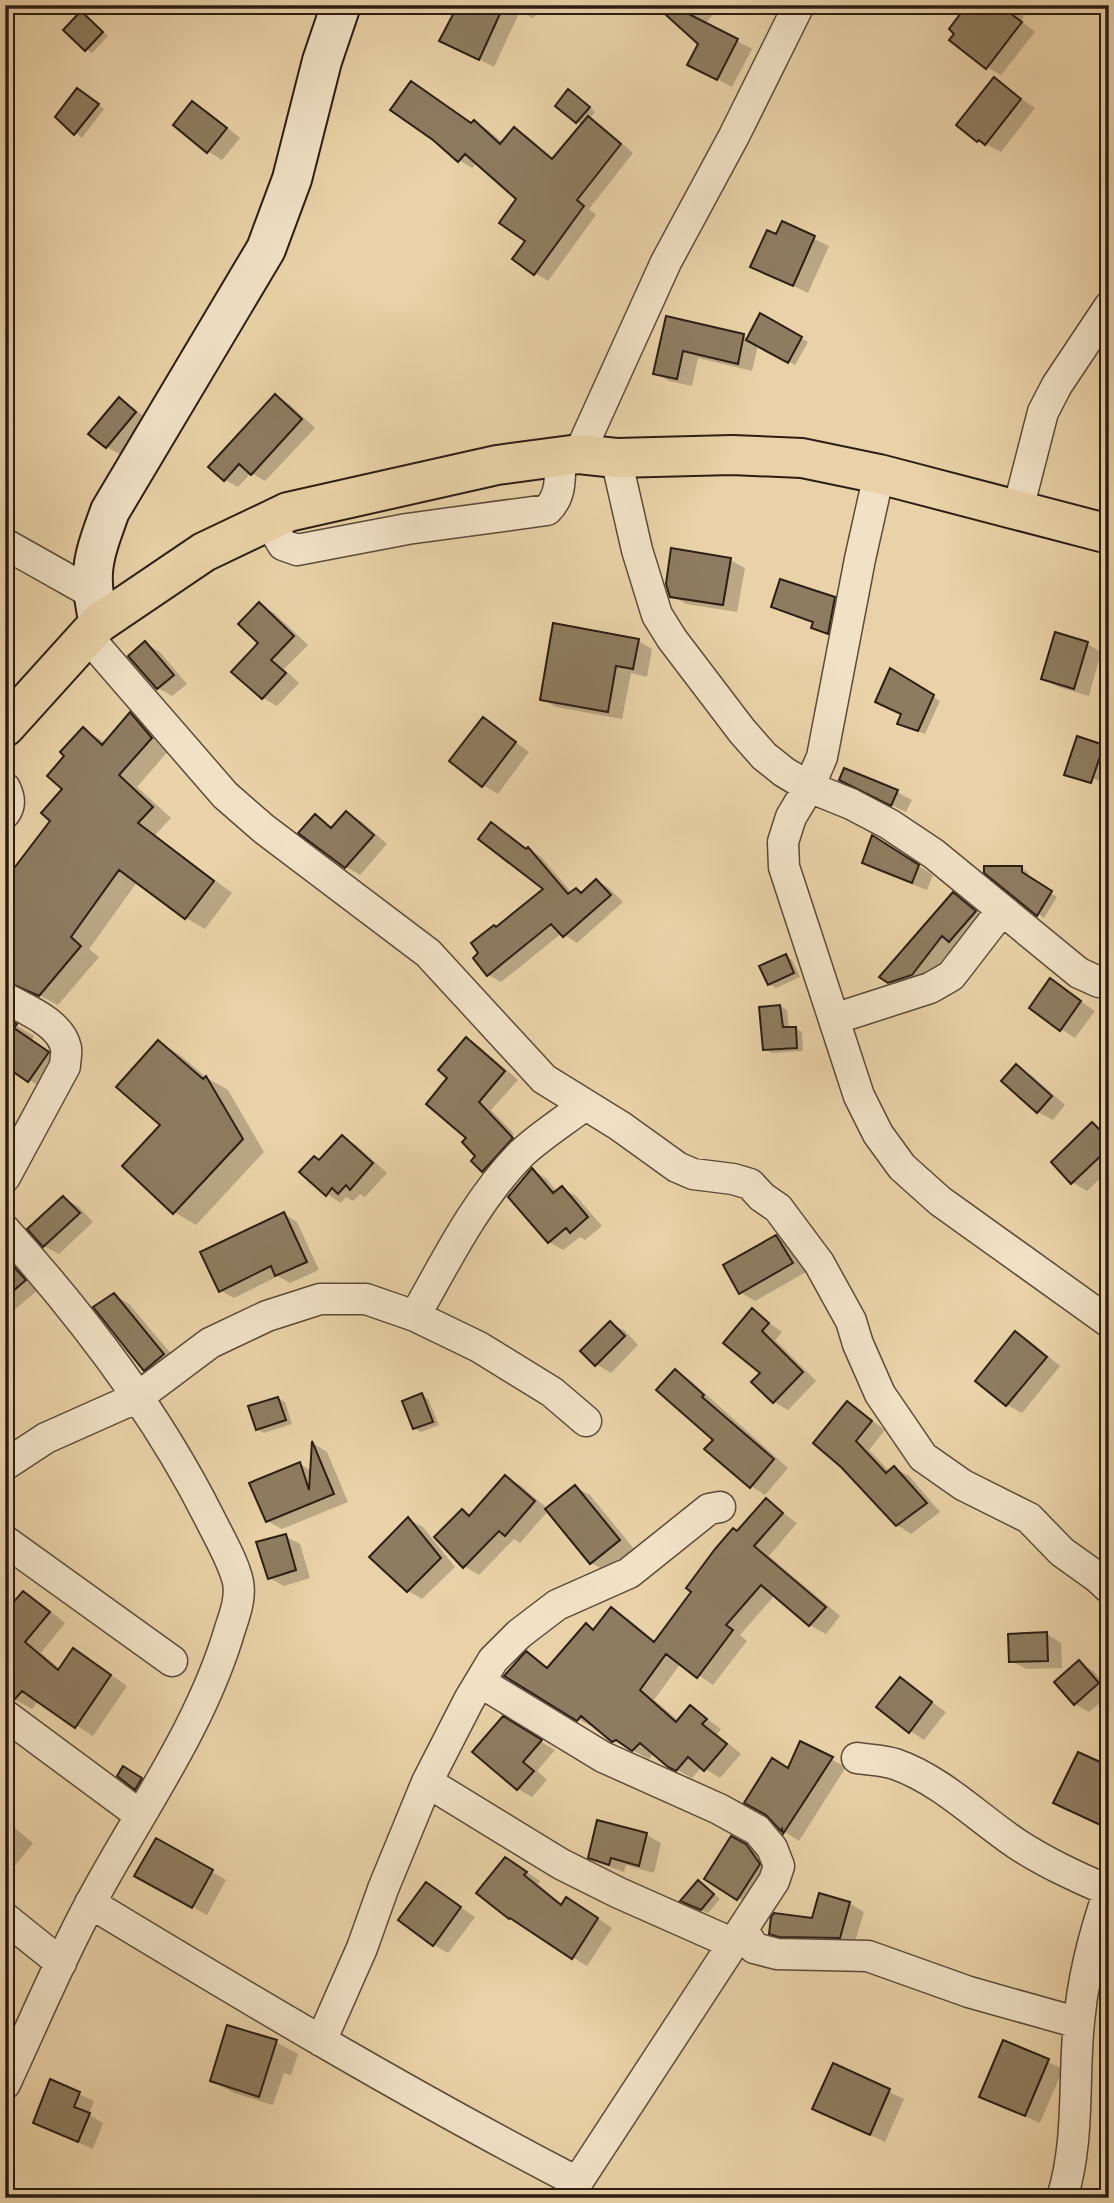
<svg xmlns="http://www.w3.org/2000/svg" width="1114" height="2203" viewBox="0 0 1114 2203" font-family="'IM FELL Double Pica',serif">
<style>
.shadow{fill:#0003}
.building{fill:#8e7c60;stroke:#2b1e14;stroke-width:2}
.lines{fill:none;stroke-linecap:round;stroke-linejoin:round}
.street-casing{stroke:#5a4b39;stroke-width:33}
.secondary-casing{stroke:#2b1e14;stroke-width:42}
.primary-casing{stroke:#2b1e14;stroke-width:42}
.street{stroke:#f1e2c6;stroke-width:30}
.secondary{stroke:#f1e2c6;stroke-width:38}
.primary{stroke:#e9d2a7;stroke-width:38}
</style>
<rect width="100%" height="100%" fill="#e9d2a7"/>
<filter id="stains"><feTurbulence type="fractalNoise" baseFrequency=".00286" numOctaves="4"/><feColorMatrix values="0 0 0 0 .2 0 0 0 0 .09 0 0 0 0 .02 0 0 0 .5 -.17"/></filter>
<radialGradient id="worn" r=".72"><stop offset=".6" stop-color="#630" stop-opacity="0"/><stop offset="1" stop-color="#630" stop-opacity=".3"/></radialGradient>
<path class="shadow" d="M460,5H545L533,18L520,11L494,67L456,48Z
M600,5H625L616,15Z
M657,5H721L705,24L752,49L732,87L704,72L700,43Z
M970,5H1009L1024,17L1021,21L1035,32L1001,75L987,67Z
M81,13L108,36L92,53L86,49Z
M994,80L1035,108L1001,152L978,140Z
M84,94L104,109L82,138L57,117Z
M575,95L595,112L589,119L602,126L633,153L589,209L596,215L548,281L535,273L519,199L477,163L472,168L459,160L474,122L488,130L503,143L515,129L528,137L554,159L583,125L577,122Z
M193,103L207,111L240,138L222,160L208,151Z
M783,224L829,246L808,293L753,267L777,237Z
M761,316L808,342L795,365L758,345L752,371L698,358L692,386L669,381L655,373L667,318L749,338Z
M276,397L289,404L315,428L265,481L251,473L238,487L225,480Z
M119,399L134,408L150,422L121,455L107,447Z
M730,560L745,568L737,612L686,604L671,595Z
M834,599L849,607L842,641L813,627L814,624L788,614L773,606Z
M5,604L15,609L5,628Z
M259,604L274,613L308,645L284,669L299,683L277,706L263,698Z
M638,641L652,649L647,677L631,673L622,719L556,707L542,699Z
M145,643L160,652L187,684L172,696L158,688Z
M1087,644L1101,652L1089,696L1058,687L1043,678Z
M891,670L940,701L925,734L900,724L903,714Z
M131,715L149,726L170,749L137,787L171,818L155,835L232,893L205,929L186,918L138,881L89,949L99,957L58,1005L33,992L24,991L14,994L6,1010L9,1021L34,1036L32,1040L67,1065L48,1092L5,1064V971L83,729L106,743Z
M484,719L529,752L498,794L483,785Z
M1103,746L1109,750L1107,786L1093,778L1071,759Z
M856,788L897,792L912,800L906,812Z
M346,813L361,821L387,844L360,875L346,867L315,816L333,828Z
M491,825L541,857L572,893L576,890L583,894L597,881L609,888L623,902L577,943L562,933L501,982L488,975L497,929L545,889Z
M887,846L933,875L927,890L878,871L864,862Z
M1021,868L1028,872V878L1057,897L1044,918L986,872Z
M953,895L990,921L965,949L956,944L927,983L904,990L889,982Z
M786,956L792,960L800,977L776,988L769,984Z
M1050,980L1095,1011L1075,1038L1061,1029Z
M780,1006L787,1010L789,1029L795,1028L802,1032L803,1051L772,1053L765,1049Z
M467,1039L480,1047L518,1080L491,1110L514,1134L487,1164L490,1167L516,1137L525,1146L497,1178L483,1171L473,1161L478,1156L468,1138L450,1078Z
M159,1042L180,1055L207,1078L228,1090L264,1152L196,1225L174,1212L162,1125Z
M1016,1067L1031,1075L1065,1105L1053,1120L1038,1112Z
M1093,1124L1109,1134V1170L1087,1191L1072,1182Z
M342,1137L356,1145L387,1173L365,1197L360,1194L353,1201L346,1197L341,1203L327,1194L320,1162Z
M532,1170L547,1179L557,1192L562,1188L576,1196L602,1226L585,1240L580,1237L563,1250L549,1242Z
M63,1198L78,1206L93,1222L59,1254L44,1246L30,1229Z
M284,1214L297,1222L319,1270L290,1283L278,1276L234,1298L220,1290Z
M776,1237L791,1245L806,1272L755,1301L740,1292Z
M5,1251L39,1289L13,1311L5,1306Z
M114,1295L129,1304L178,1362L159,1378L145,1369Z
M752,1311L782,1332L775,1340L816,1381L788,1410L774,1402L762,1373Z
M610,1323L625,1331L638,1345L611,1373L596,1364Z
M1016,1333L1030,1341L1060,1366L1022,1413L1007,1405L977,1380Z
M675,1371L690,1380L788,1468L765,1495L751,1486L715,1439Z
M421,1395L428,1399L439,1425L421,1432L414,1428Z
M278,1398L285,1402L292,1424L264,1433L257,1429Z
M848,1403L885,1430L869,1450L890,1472L894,1468L909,1476L940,1512L911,1534L897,1525L842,1466Z
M314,1444L327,1452L348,1502L282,1529L267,1521L300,1464L312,1471Z
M505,1477L520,1485L548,1509L575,1487L590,1495L634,1549L606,1571L591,1563L548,1511L520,1543L514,1539L479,1575L464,1566L463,1511L471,1516Z
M766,1501L797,1523L769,1556L840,1616L826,1634L810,1625L775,1595L740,1635L747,1641L713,1685L681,1663L654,1700L679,1721L691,1707L721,1729L717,1734L741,1754L720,1778L702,1767L692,1778L669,1765L654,1753L649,1759L613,1740L595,1726L594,1728L578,1719L527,1654L549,1668L586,1626L595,1631L612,1610L627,1618L656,1642L738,1533Z
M408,1519L423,1527L455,1567L422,1599L408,1591Z
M285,1536L300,1544L310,1578L284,1586L269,1578Z
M23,1593L40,1603L65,1623L41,1653L60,1669L90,1660L127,1686L93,1736L39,1701L32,1709L9,1696Z
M1047,1634L1061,1643L1062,1668L1026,1669L1011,1661Z
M1079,1662L1093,1671L1109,1688V1695L1089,1712L1075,1704Z
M900,1679L946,1712L924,1740L910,1731Z
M503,1719L555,1750L537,1771L547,1780L532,1797L518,1789Z
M801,1744L846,1767L799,1841L782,1830L789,1769Z
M124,1768L148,1784L143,1792L119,1776Z
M5,1820L33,1843L5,1878Z
M599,1823L647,1835L661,1843L654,1873L626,1865L624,1872L605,1865L590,1857Z
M732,1838L760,1854L773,1873L752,1907L738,1898Z
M156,1840L226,1880L207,1915L137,1875Z
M520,1868L540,1881L538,1884L563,1905L581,1907L612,1928L587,1966L510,1918Z
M426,1884L475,1917L448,1953L434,1945Z
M705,1886L720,1899L708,1913L689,1904Z
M849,1903L864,1912L854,1945L786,1941L771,1933L813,1920Z
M276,2042L298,2054L291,2075L284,2073L273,2105L234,2093L212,2081Z
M1004,2042L1063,2069L1040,2123L982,2097Z
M834,2066L904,2099L885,2142L815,2109Z
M51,2081L94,2101L89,2115L103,2123L93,2149L35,2123Z
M179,2194L190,2198H178Z"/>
<path class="building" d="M458,5H504L479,60L439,41Z
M655,5H671L738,39L717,80L687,65L698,44Z
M967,5H999L1022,22L986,69L949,40L954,34L949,29Z
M81,11L103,32L85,51L63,30Z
M994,77L1021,99L985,145L979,140L977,142L956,125Z
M411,81L471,123L474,120L500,144L514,127L552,159L588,116L621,144L577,200L584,206L534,275L512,259L525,241L499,223L516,199L465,154L458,162L433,140L390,110Z
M77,88L99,104L74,135L55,117Z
M568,89L590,107L576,123L555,106Z
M192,101L227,128L207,153L173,125Z
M782,221L815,236L793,286L750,267L767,230L776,234Z
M760,313L802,337L788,363L746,340Z
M666,316L744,334L738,364L683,351L677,379L653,374Z
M275,394L302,419L251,475L239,464L224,481L208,467Z
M119,397L136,412L106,448L88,434Z
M671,548L731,558L723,605L670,597L666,584Z
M780,579L835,597L828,634L811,628L813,622L771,607Z
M259,602L294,636L271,660L286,673L262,699L231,672L258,643L238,624Z
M553,623L639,639L633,669L616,666L608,712L540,700Z
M1055,632L1088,642L1074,689L1041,679Z
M145,641L174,675L157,689L128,656Z
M890,668L934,695L918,731L897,724L901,714L875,702Z
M130,712L152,738L119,775L153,807L138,823L214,881L185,919L119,870L71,937L81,946L39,996L5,981V880L50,821L41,813L62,789L47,776L64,756L60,752L83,727L102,745Z
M483,717L516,742L482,787L449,761Z
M1077,736L1104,745L1091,783L1064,775Z
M844,768L898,790L891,806L839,780Z
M346,811L374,835L345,868L298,833L315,814L331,828Z
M491,822L526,849L528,847L568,894L576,888L581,893L596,879L611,895L563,937L551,924L487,976L473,958L478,953L471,943L494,925L496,927L543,889L478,839Z
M872,835L919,865L912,883L862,863Z
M984,866H1022V872L1052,891L1037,916L984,873Z
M953,892L976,911L949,942L942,936L912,975L888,983L879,977Z
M786,954L794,973L768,985L759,966Z
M1050,978L1081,1001L1060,1031L1029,1008Z
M780,1005L783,1027H796L797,1048L763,1050L759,1007Z
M5,1018L17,1024L14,1028L49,1052L28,1082L5,1066Z
M466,1037L505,1071L479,1102L513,1138L482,1172L471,1161L475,1156L462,1142L466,1138L426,1104L447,1078L438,1070Z
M158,1040L203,1079L206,1076L243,1139L173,1214L122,1166L160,1125L116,1087Z
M1016,1064L1052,1096L1037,1113L1001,1081Z
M1092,1122L1109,1139V1148L1071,1184L1051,1162Z
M342,1135L373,1163L350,1190L346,1185L338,1194L332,1188L326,1196L299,1172L314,1156L319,1160Z
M532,1168L553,1193L562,1186L588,1217L570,1233L566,1228L548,1243L508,1197Z
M63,1196L80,1213L43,1247L27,1229Z
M284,1212L307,1262L275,1276L271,1266L219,1292L200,1252Z
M776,1235L793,1263L739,1294L723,1265Z
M5,1257L26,1280L5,1298Z
M114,1293L164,1354L144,1371L93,1307Z
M752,1308L769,1323L762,1331L803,1372L773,1403L751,1382L760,1373L723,1343Z
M610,1321L625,1336L595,1366L580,1351Z
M1015,1331L1047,1357L1006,1406L975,1381Z
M675,1369L704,1395L702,1397L774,1459L750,1488L704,1449L713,1440L656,1390Z
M422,1393L433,1422L413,1429L402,1401Z
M278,1397L286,1420L256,1430L248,1406Z
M847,1401L872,1421L856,1441L886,1473L894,1466L927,1503L896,1526L841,1467L813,1443Z
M312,1441L334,1494L266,1522L249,1483L300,1462L309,1490Z
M505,1475L535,1501L505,1536L499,1531L463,1568L434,1537L462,1509L469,1516Z
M575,1485L620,1540L590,1564L545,1509Z
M766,1498L783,1513L754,1546L826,1607L809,1626L761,1585L726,1625L733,1630L697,1678L666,1654L640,1690L676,1722L690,1705L707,1719L702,1724L727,1744L704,1771L688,1757L676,1771L668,1767L640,1743L632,1751L616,1740L612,1742L581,1716L577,1721L504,1676L526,1651L547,1668L586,1623L593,1630L611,1607L654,1642L691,1592L686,1588L715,1549L733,1528L737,1531Z
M408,1517L441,1558L407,1592L369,1557Z
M286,1534L296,1570L268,1579L256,1542Z
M23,1591L50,1612L25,1642L58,1670L73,1648L111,1675L75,1728L22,1691L14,1700L5,1698V1612Z
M1047,1632L1048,1661L1009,1662L1008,1634Z
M1079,1660L1099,1683L1074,1705L1054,1682Z
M900,1677L932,1702L909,1733L876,1707Z
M503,1716L542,1740L523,1762L534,1771L517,1790L472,1752Z
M800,1741L833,1757L783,1834L782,1829L781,1831L766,1815L744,1803L772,1758L788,1768Z
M1078,1752L1109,1766V1829L1053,1803Z
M123,1766L142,1778L135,1790L117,1776Z
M597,1820L647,1833L639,1866L611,1858L609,1865L588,1858Z
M731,1836L746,1844L760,1864L737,1900L704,1879Z
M156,1838L213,1870L192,1908L134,1876Z
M505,1857L527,1872L524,1875L561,1905L566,1897L598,1918L572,1959L510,1918L509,1919L476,1893Z
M698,1880L714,1894L701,1910L680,1901Z
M426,1882L461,1907L433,1946L398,1920Z
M819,1893L850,1902L840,1938L779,1937L769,1934L771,1917L774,1913L812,1918Z
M227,2025L277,2040L259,2097L210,2081Z
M1003,2040L1049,2059L1025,2116L979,2097Z
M833,2063L890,2089L870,2135L812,2109Z
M50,2079L80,2092L74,2107L90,2113L78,2142L33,2123Z"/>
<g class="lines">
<g class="street-casing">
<path id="street" d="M579,454L666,262L734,136L799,5
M616,458L637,550L657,615L672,639L742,731L764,756L784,772L809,787L851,804L889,824L934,854L1079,973L1099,982H1109
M879,474L860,559L822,757L809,787L791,817L783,842L784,867L859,1096L878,1134L902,1167L940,1201L1109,1322
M1018,509L1043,412L1057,385L1109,307
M269,522L283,545L297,550L407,529L547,510C562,496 560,476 560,457
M5,544L92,593
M88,637L225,795L264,829L428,953L544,1079L620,1126L677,1167L693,1174L733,1179L750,1184L762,1197L778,1208L819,1263L851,1321L858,1344L880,1394L923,1457L963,1485L1029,1518L1062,1552L1097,1577L1109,1588
M5,788C9,796 11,805 5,813
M5,998C25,1009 61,1023 66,1048C67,1053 65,1061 65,1066L5,1177
M834,1019L930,988L951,976L1002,910
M5,1230C84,1318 157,1413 210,1519C219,1537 234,1563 238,1582C241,1598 235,1614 230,1629C201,1728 139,1812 91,1902C59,1961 33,2024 5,2084
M415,1316C446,1261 476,1200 521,1154C540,1136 564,1121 585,1105
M5,1465L46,1438L138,1397L210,1343L267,1316L320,1299H366L415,1316L479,1347L552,1392L586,1421
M5,1541L172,1661
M480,1682L603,1757L719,1809L757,1830L772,1848L779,1866L774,1881L567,2198
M5,1715L140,1815
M857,1758C869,1760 883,1760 895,1764C941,1780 977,1817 1017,1844C1046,1863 1077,1877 1109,1891
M427,1782L561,1864L619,1893L734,1944
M90,1903C250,2000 411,2096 577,2182
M5,1918L61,1963
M743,1930L754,1948L777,1954L868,1956L969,1992L1079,2023
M321,2041L362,1948L383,1889L427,1782L469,1700L493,1660L519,1634L557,1605L629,1573L709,1509L720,1507
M1062,2198C1080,2141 1073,2080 1079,2022C1083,1976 1094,1934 1109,1891"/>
</g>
<g class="secondary-casing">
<path id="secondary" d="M99,623C87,573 93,558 110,511L266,249L292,179L322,61L341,5"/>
</g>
<g class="primary-casing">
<path id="primary" d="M5,727L99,623L204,552L288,512L497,465L579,454L616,458L732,455L802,458L879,474L1109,534"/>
</g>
<use href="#street" class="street"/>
<use href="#secondary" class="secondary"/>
<use href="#primary" class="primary"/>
</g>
<rect width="1114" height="2203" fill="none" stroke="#e9d2a7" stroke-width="28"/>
<rect x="7" y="7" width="1100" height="2189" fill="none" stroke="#2b1e14" stroke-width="3.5"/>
<rect x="14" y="14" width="1086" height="2175" fill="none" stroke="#2b1e14" stroke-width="2"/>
<rect width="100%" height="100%" filter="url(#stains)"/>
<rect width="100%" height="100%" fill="url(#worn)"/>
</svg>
